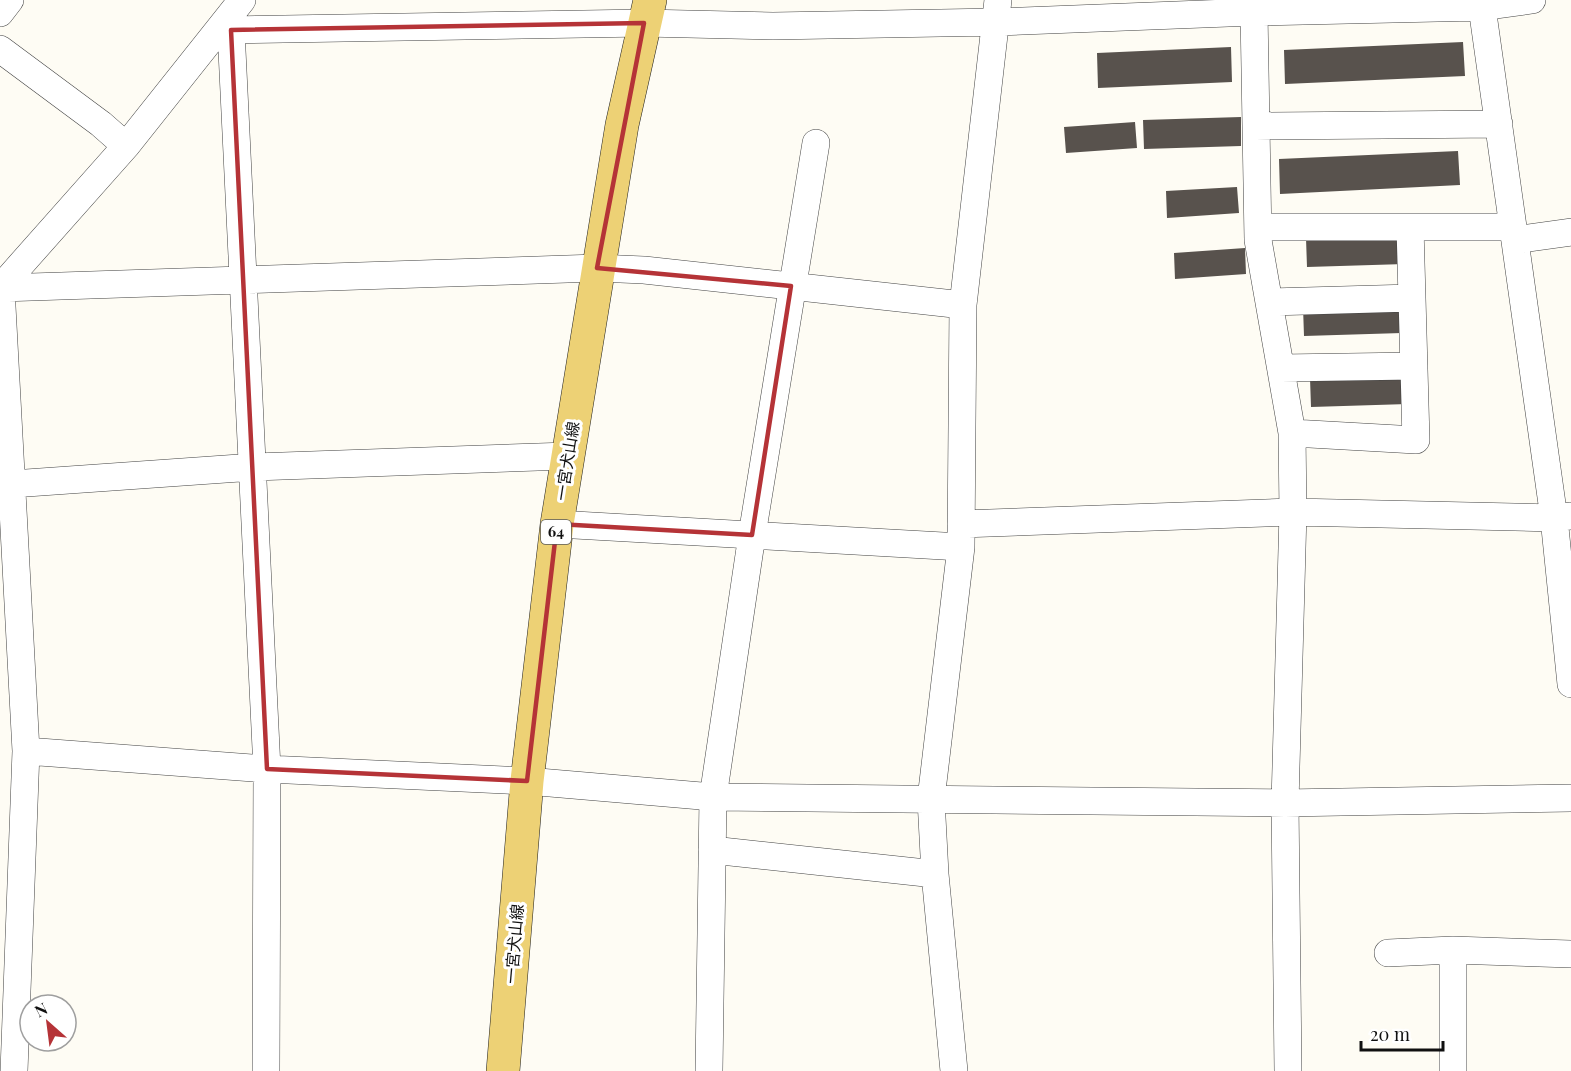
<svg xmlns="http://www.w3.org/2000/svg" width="1571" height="1071" viewBox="0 0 1571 1071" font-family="'Playfair Display','Noto Sans JP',serif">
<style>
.building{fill:#58524d}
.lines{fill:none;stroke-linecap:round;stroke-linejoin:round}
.minor-casing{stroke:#434343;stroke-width:28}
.primary-casing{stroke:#212121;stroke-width:34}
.minor{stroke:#fff;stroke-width:27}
.primary{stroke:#edd175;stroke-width:33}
.marked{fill:none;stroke:#b53337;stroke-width:4.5;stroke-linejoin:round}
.labels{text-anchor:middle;stroke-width:6;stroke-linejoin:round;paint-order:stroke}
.shield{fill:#fff;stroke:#585858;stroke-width:1.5}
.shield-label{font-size:15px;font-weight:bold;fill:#101010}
.street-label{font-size:16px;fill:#101010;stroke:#fff}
</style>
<rect width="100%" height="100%" fill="#fefcf4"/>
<path class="building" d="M1463,42L1465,76L1285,84L1284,50Z
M1231,47L1232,82L1098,88L1097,53Z
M1241,117V146L1144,149L1143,120Z
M1135,122L1137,148L1066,153L1064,127Z
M1458,151L1460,185L1280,194L1279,159Z
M1237,187L1239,213L1167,218L1166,191Z
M1404,235L1405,264L1307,267L1306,238Z
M1245,248L1246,274L1175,279L1174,253Z
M1401,304L1402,333L1304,336L1303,307Z
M1408,375V404L1311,407L1310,378Z"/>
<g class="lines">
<g class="minor-casing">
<path id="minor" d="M1481,0L1554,518L1571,684
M1254,12L1258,240L1292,433L1293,512L1285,803L1288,1071
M0,13L10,0
M0,49L101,124L126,146
M1256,126L1499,124
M1258,227H1513
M1515,240L1571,232
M0,288L126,146L242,0
M1269,302L1412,298
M1281,368L1414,366
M1292,433L1416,440L1410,227
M12,484L254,467L568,456
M557,524L961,547
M961,524L1293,512L1554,518L1571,516
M26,751L267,769L527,781L713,797L1285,803L1571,798
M712,850L935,874
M1453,950V1071
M1388,953L1453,950L1571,954
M14,1071L26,751L1,288L597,268L644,270L963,305
M266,1071L267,769L231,30L644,23L773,26L996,22L1254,12L1482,7L1532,0
M709,1071L713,797L752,535L816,143
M954,1071L935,874L931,799L961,547L963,305L998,0"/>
</g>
<g class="primary-casing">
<path id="primary" d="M503,1071L527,781L557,524L622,125L650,0"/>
</g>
<use href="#minor" class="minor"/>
<use href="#primary" class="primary"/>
</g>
<path class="marked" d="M644,23L597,268L791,286L752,535L557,524L527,781L267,769L231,30Z"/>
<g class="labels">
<rect class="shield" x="541" y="520" width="30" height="24" rx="4.5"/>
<g class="shield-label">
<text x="556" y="537">64</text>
</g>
<g class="street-label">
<text transform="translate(567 461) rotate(-81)" y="6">一宮犬山線</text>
<text transform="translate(514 944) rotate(-85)" y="6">一宮犬山線</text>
</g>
</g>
<g transform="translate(48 1023) rotate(332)"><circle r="28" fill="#ffffff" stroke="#9f9f9f" stroke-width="1.5"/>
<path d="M0-4.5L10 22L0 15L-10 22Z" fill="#b53337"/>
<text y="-9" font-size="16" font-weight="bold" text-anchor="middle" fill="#101010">N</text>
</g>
<path d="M1361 1041v9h82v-9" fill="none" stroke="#101010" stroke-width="3"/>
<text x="1370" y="1041" font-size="18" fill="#101010" stroke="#ffffff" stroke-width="4.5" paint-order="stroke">20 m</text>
</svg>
